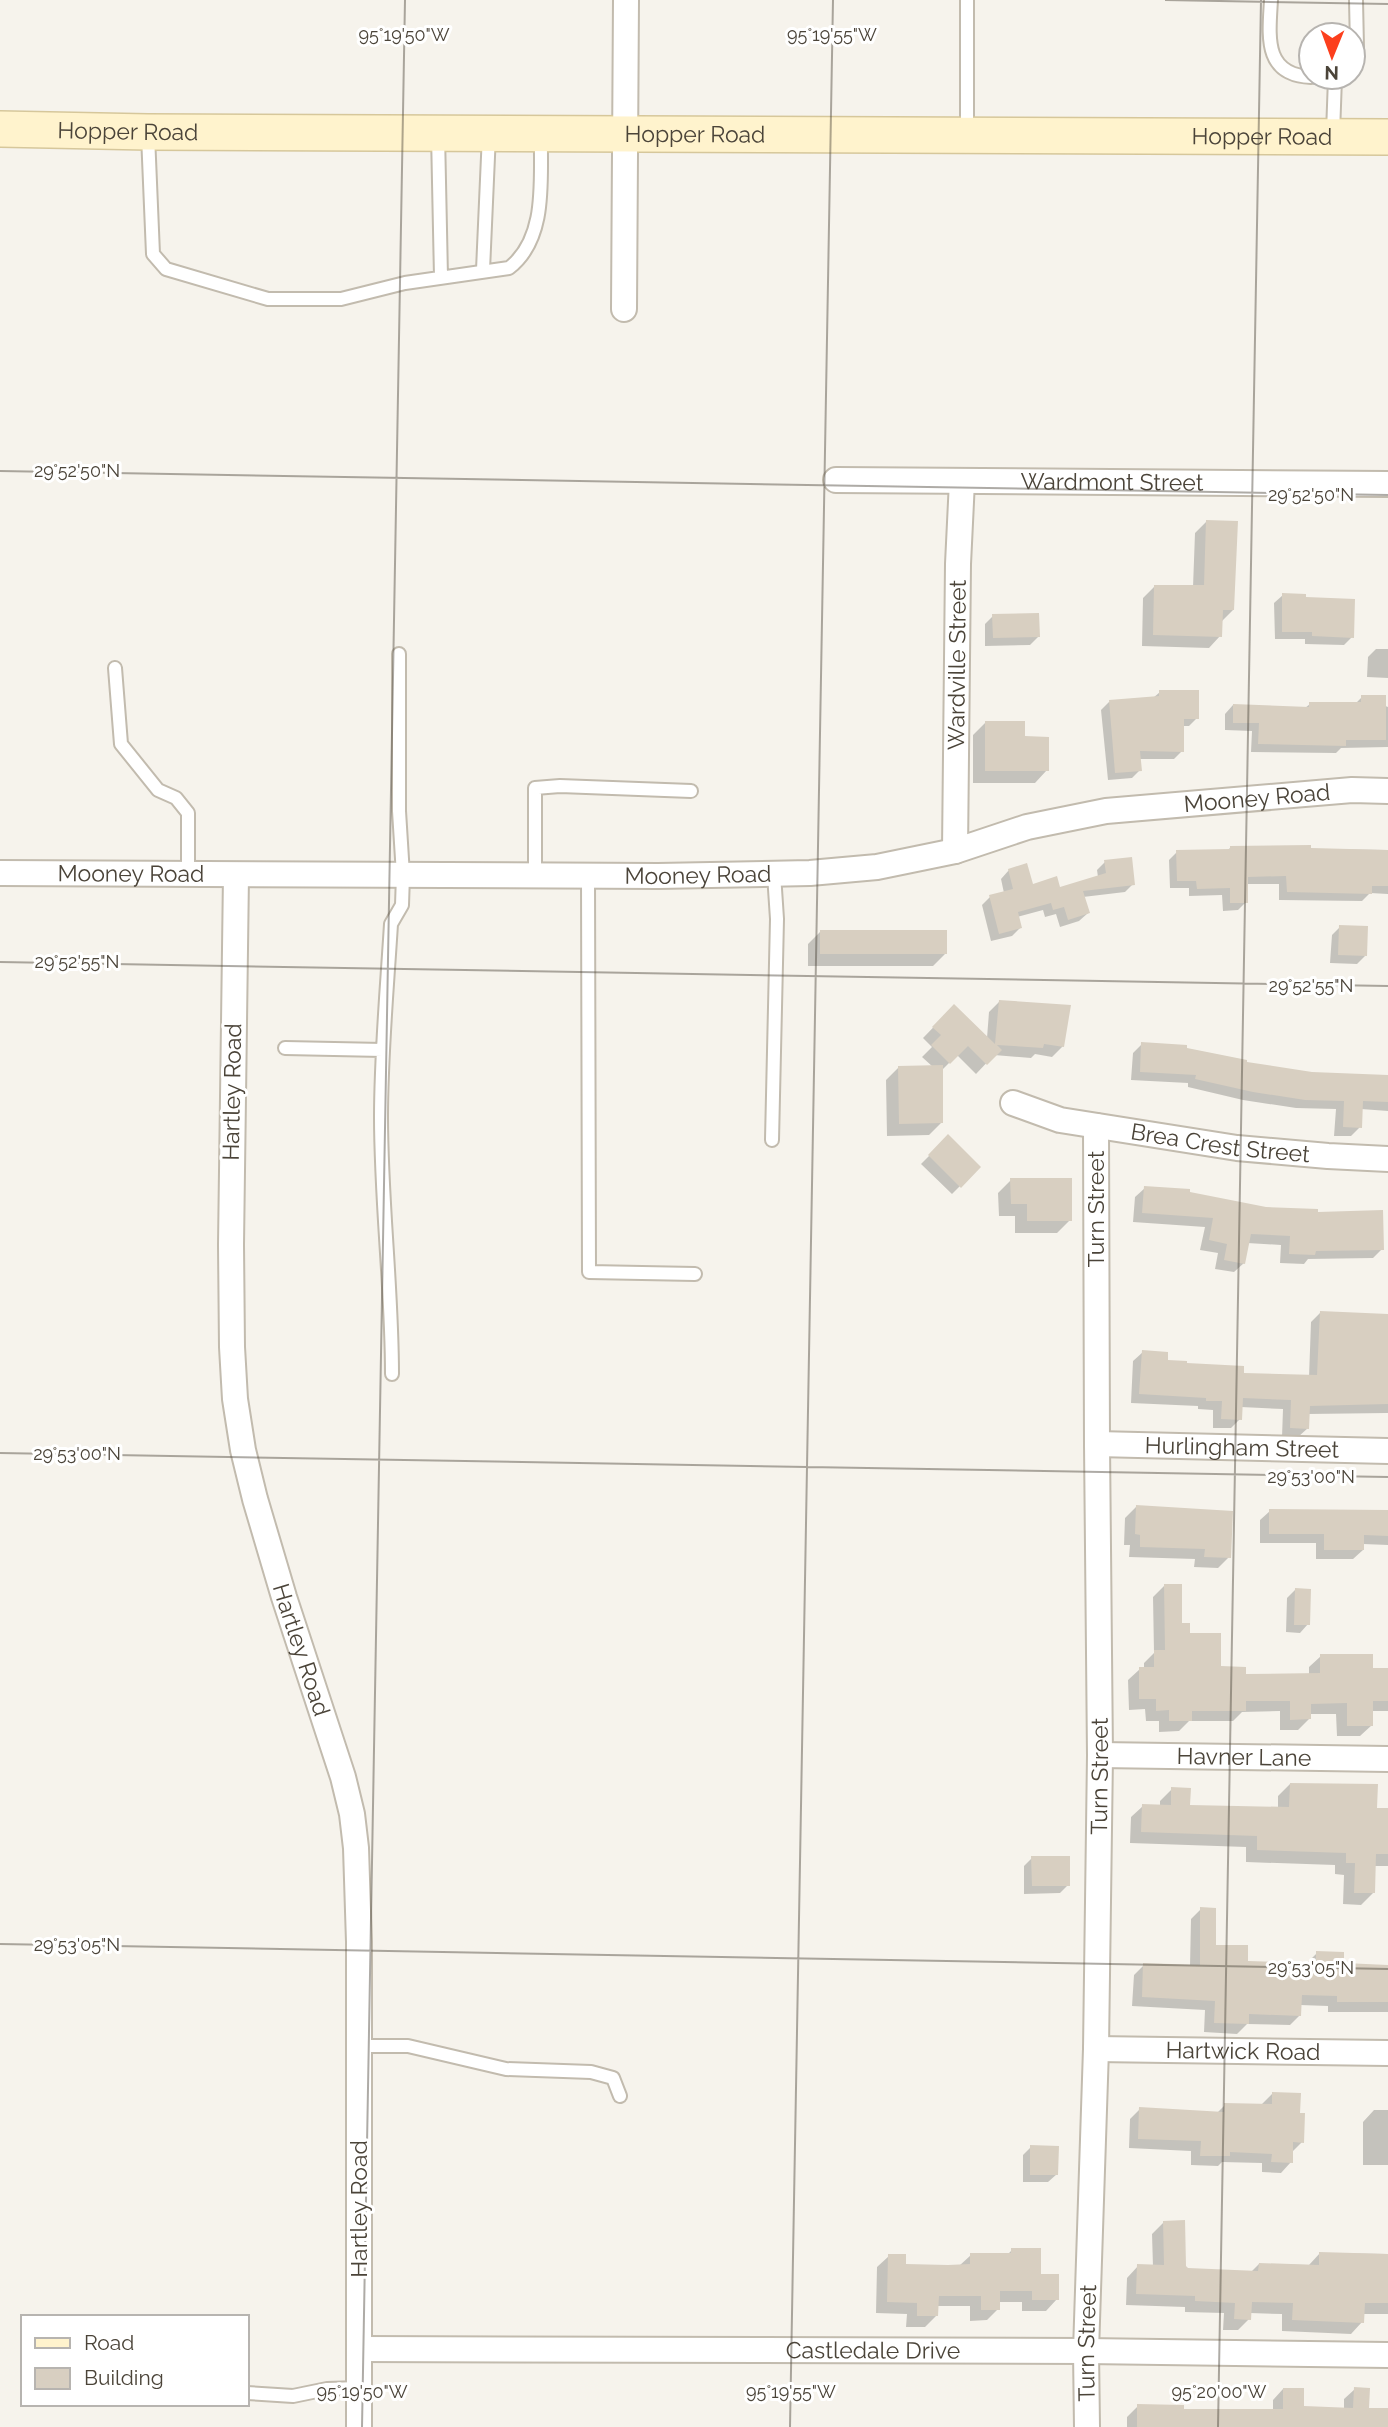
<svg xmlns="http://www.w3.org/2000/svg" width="1388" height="2427" viewBox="0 0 1388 2427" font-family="Raleway,sans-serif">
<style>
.shadow{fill:#0003}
.building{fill:#d8cfc1}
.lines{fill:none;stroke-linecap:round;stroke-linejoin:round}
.lane-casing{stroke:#c2bbae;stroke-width:16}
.street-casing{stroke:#c2bbae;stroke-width:28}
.secondary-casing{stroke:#d6c79b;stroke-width:38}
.lane{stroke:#fff;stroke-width:12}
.street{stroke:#fff;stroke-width:24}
.secondary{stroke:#fff3cd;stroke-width:35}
.ticks{fill:none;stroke:#4b4439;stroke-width:2;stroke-opacity:0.45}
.labels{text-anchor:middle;stroke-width:6;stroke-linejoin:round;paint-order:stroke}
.street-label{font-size:23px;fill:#4b4439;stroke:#fff}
.ticks-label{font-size:18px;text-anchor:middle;fill:#4b4439;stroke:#fff;stroke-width:6;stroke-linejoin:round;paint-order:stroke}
</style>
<rect width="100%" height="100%" fill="#f6f3ec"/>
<path class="shadow" d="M1207,521L1233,610L1221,622L1220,636L1209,648L1142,646L1143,598L1154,587H1193L1195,533Z
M1283,595L1304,599L1352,637L1344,645L1305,644V639H1275L1274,603Z
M993,616L1038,637L1030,645L985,646V624Z
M1376,649H1388V678L1367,677L1368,657Z
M1160,692L1197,718L1189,726H1182V751L1174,759H1139L1140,770L1132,778L1108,780L1101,710L1109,702L1153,698Z
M1362,697L1388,707V747L1341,748L1336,753L1251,752L1252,731L1225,730V714L1233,705L1305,708L1310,704H1355Z
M986,722L1023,738L1047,770L1035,783H973V735Z
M1230,848L1388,850V894L1370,893L1362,901L1279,900V884H1246V902L1238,910L1223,911L1222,895L1189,896V888H1170L1169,860L1177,852L1227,851Z
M1105,862L1133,884L1125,892L1083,897L1088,913L1079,921L1060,927L1056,914L1045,917L1043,910L1017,917L1020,928L1012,936L991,941L982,905L990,897L1004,893L1001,879L1009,870L1032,886L1059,889L1098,877L1097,870Z
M1340,927L1365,956L1357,964L1330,963L1332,935Z
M820,932L945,954L933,966H808V944Z
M999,1002L1063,1046L1052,1057L1035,1054L1031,1058L994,1055L976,1074L957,1055L941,1071V1123L929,1135L887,1136L886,1080L899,1067H933L922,1057L932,1047L923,1038L954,1006L987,1038L989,1012Z
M1142,1044L1185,1049L1244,1064L1312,1074L1388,1077V1111L1361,1109L1360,1127L1351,1136H1334L1336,1109L1296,1108L1243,1100L1188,1087V1083L1131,1080L1133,1053Z
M948,1137L979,1167L952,1194L921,1164Z
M1011,1180L1070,1220L1057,1233H1015V1216H999L998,1193Z
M1145,1188L1265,1208L1316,1213L1382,1249L1373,1258L1308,1259L1304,1264L1280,1263L1281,1245L1247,1243L1244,1263L1234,1272L1215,1269L1218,1253L1200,1250L1205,1227L1133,1222L1135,1197Z
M1320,1313L1388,1315V1413L1308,1414V1428L1298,1437H1282L1283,1409L1241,1407L1240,1419L1231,1428H1213V1410L1198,1409V1406L1131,1403L1133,1361L1143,1352L1166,1362L1242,1374L1309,1377L1311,1322Z
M1136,1507L1229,1557L1218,1568L1194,1567L1195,1559L1129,1557L1130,1545H1124L1125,1518Z
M1270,1511L1388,1512V1545L1363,1544V1550L1353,1559H1316V1543H1260V1520Z
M1164,1586L1181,1625L1220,1668L1244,1676L1309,1675V1667L1321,1656L1371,1670H1388V1711H1371L1372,1725L1360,1736H1337L1336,1714H1309V1719L1298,1730H1280V1711L1242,1712L1233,1721H1189L1179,1731L1159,1732V1721H1146L1145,1709L1129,1710L1128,1680L1140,1669H1144V1663L1154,1653L1153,1597Z
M1295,1590L1308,1624L1300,1633L1286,1632L1287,1598Z
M1290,1784L1375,1810H1388V1866H1374L1373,1893L1361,1905L1343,1904L1344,1875L1335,1874V1865L1246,1862V1847L1130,1843L1131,1817L1143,1806H1160V1801L1172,1789L1189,1807L1278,1809V1796Z
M1032,1858L1068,1885L1060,1893L1024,1894V1866Z
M1201,1909L1214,1947L1246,1962L1307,1963L1317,1953L1342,1965L1388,1966V2012H1328V2006L1300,2005V2015L1290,2025L1247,2024L1237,2034L1204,2032L1205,2010L1132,2006L1134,1975L1144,1965L1190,1966L1191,1919Z
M1272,2094L1298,2114L1302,2142L1292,2152L1291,2162L1281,2173L1262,2172V2163L1222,2162L1218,2166L1191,2165V2151L1129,2148L1130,2119L1140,2109L1217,2113L1225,2105L1262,2104Z
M1374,2110H1388V2165H1363V2122Z
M1031,2147L1057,2174L1048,2182H1023V2155Z
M1164,2222L1187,2269L1251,2272L1259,2264L1309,2265L1320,2253L1388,2254V2314H1362V2322L1351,2334L1282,2331V2314L1250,2313L1249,2319L1238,2330H1223L1224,2313L1185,2312V2307L1126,2305L1127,2278L1138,2266L1153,2267L1152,2234Z
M1012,2250L1039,2276L1057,2299L1046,2311H1022V2302H998V2309L987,2320L970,2321V2306H936V2316L925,2327H906L907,2314L876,2313L877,2267L889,2256L904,2266H959L971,2255H1007Z
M1283,2389L1302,2407L1344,2409V2399L1355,2389L1368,2410H1388V2427H1127V2417L1138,2406L1182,2411H1273V2400Z"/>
<path class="building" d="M1206,520L1238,521L1234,610H1223L1222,637L1153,635L1154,585H1204Z
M1282,593L1306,594V597L1355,599L1354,638L1312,636V632H1282Z
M1039,613L1040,637L993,638L992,614Z
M1159,690H1199V719H1184V752L1140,751L1142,771L1115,773L1109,700L1159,696Z
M1361,695H1386V740H1346V746L1258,744L1259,723H1233V704L1309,707V702H1361Z
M985,721H1025V736L1049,737V771H985Z
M1311,845V848L1388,850V886H1372V894L1287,892L1286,876L1248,877V903H1230V888L1197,889L1196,881H1177L1176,850L1230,849V846Z
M1132,857L1135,885L1083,891L1090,913L1068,920L1064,907L1053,910L1051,903L1018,912L1022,928L999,934L989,895L1013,889L1008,869L1027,863L1033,884L1057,876L1060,887L1106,873L1104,860Z
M1339,925L1368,926L1367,956L1338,955Z
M820,930H947V954H820Z
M999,1000L1071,1005L1064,1047L1044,1044L1043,1048L997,1045L1002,1050L987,1065L968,1046L950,1064L931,1045L941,1035L932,1027L954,1004L995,1044Z
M1141,1042L1187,1045V1048L1247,1060V1062L1312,1072L1388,1075V1102L1363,1101L1362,1128L1343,1127L1344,1101L1305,1100L1253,1092L1195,1079L1196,1075L1140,1072Z
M943,1065V1123L899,1124L898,1066Z
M948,1134L981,1167L961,1188L928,1155Z
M1010,1178H1072V1221H1027V1204H1011Z
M1144,1186L1190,1189V1192L1266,1207L1318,1209V1212L1383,1210L1384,1250L1316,1251L1315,1255L1289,1254L1290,1236L1251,1234L1245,1264L1224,1260L1227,1244L1209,1240L1213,1218L1142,1213Z
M1320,1311L1388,1314V1404L1310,1406L1309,1429L1290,1428L1291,1400L1243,1398L1242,1420L1221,1419L1222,1401H1206V1398L1139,1394L1142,1350L1168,1352V1360L1187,1361V1363L1244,1366V1373L1317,1375Z
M1136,1505L1233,1511L1231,1558L1204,1557L1205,1549L1140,1547V1535L1135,1534Z
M1269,1509L1388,1510V1536L1364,1535V1550H1324V1534H1269Z
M1164,1584H1182V1623H1190V1633H1221V1666L1246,1667V1674L1320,1673V1654H1373V1668H1388V1701H1373V1726H1347V1703L1311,1704V1719L1290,1720V1701H1246V1711H1192V1721H1169V1710L1156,1711V1699H1139V1667H1154V1650H1165Z
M1295,1588L1311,1589L1310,1625H1294Z
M1290,1783L1378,1784L1377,1808H1388V1854H1376L1375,1893H1354L1355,1863H1346V1853L1257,1850V1836L1141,1832L1142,1804L1171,1805V1787L1191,1788L1190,1805L1289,1807Z
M1031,1856H1070V1886H1032Z
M1200,1907L1216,1908V1945H1248V1961L1316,1963V1951L1344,1952V1963L1388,1965V2002H1337V1996L1302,1995L1301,2016L1249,2014V2024L1214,2023L1215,2001L1142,1997L1143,1963L1200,1965Z
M1272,2092L1301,2093L1300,2113H1305L1304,2143L1293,2142V2163L1271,2162L1272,2154L1230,2152V2156H1200L1201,2141L1138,2139L1139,2107L1224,2112V2103L1272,2104Z
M1030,2145L1059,2146L1058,2175H1030Z
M1185,2220L1186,2266L1188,2268L1258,2271L1259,2263L1319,2265V2252L1388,2254V2303H1365L1364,2323L1292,2320L1293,2303L1252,2302L1251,2320L1234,2319L1235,2303L1195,2301V2296L1136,2294L1137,2264L1164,2265L1163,2221Z
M1011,2248H1041V2274H1059V2300H1032V2291H1000V2310H981V2296H939L938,2316H917V2303L887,2302L888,2254H906V2264L948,2265L970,2264V2253H1011Z
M1354,2387L1370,2388L1369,2408H1388V2427H1137V2404L1184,2405V2409H1283V2388H1304V2406L1353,2408Z"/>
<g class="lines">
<g class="lane-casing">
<path id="lane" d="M1271,0C1269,36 1263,75 1311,77
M1353,51L1357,47L1356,0
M1315,77L1335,78L1333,133
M967,132V0
M438,134L441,277
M148,135L153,254L166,269L268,299H341L405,283L509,268C548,238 540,178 541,134
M483,270L489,134
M115,668L121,744L158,790L176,798L188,813V874
M535,876V788L560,786L691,791
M588,876L589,1272L695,1274
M285,1048L383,1050
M772,1140L777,919L774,874
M392,1374C392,1288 381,1203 381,1117C381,1053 387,989 391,924L402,905L403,875L399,811V654
M359,2046H408L506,2069L591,2072L613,2078L620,2096
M247,2393L293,2396L327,2389L359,2388"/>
</g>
<g class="street-casing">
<g id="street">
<path d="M624,309L626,0"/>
<path id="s1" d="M836,480L1388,484"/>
<path id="s2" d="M955,851L958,564L962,481"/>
<path id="s3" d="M0,873L658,876L810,873L877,867L955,851L1027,827L1106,811L1352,790L1388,791"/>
<path id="s4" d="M236,875L231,1245L232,1347L235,1399L243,1450L255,1499L284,1597L343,1777L352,1814L356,1848L359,1942V2427"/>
<path id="s5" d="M1013,1103L1060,1120L1237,1148L1328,1156L1388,1159"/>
<path id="s6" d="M1097,1444L1388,1451"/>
<path id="s7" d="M1100,1755L1388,1759"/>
<path id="s8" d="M1096,2049L1388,2053"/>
<path id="s9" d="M359,2349L1086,2351L1388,2355"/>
<path id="s10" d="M1087,2427L1086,2351L1096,2049L1100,1755L1097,1444L1096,1126"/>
</g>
</g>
<g class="secondary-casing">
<g id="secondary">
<path id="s11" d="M0,129L148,132L1388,137"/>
</g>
</g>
<use href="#lane" class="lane"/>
<use href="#street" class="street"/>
<use href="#secondary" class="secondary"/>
</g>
<path class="ticks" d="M1165,0L1388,4M0,471L1388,495M0,962L1388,986M0,1453L1388,1477M0,1944L1388,1969M362,2427L405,0M790,2427L833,0M1218,2427L1261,0"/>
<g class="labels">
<g class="street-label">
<text dy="8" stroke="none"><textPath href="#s11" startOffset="128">Hopper Road</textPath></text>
<text dy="8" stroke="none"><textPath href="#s11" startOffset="695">Hopper Road</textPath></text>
<text dy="8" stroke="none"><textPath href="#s11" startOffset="1262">Hopper Road</textPath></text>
<text dy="8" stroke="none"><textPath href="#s1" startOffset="276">Wardmont Street</textPath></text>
<text dy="8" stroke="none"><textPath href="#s2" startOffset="186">Wardville Street</textPath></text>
<text dy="8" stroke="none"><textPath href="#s3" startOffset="1265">Mooney Road</textPath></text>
<text dy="8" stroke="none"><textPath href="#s3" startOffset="131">Mooney Road</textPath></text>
<text dy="8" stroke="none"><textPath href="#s3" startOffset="698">Mooney Road</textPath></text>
<text transform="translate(232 1092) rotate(-89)" y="8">Hartley Road</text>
<text dy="8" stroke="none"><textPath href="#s5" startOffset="212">Brea Crest Street</textPath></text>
<text transform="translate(1096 1209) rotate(-90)" y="8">Turn Street</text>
<text dy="8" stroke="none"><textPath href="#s6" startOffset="145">Hurlingham Street</textPath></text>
<text dy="8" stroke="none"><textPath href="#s4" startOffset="784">Hartley Road</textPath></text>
<text dy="8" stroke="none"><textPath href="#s7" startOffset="144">Havner Lane</textPath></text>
<text dy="8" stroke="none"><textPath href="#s10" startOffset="651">Turn Street</textPath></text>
<text dy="8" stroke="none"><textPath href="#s8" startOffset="147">Hartwick Road</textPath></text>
<text transform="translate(359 2209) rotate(-90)" y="8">Hartley Road</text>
<text dy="8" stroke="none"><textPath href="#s10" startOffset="84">Turn Street</textPath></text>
<text dy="8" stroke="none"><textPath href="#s9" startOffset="514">Castledale Drive</textPath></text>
</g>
</g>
<g class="ticks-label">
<text x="404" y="41">95°19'50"W</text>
<text x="832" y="41">95°19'55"W</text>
<text x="77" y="477">29°52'50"N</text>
<text x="1311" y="501">29°52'50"N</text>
<text x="77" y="968">29°52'55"N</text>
<text x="1311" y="992">29°52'55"N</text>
<text x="77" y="1460">29°53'00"N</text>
<text x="1311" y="1483">29°53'00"N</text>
<text x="77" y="1951">29°53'05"N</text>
<text x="1311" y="1974">29°53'05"N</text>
<text x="362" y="2398">95°19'50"W</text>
<text x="791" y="2398">95°19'55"W</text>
<text x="1219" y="2398">95°20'00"W</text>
</g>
<rect x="21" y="2315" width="228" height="91" fill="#ffffff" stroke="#b7b4b0" stroke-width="2"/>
<rect x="35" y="2338" width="35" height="10" fill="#fff3cd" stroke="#b7b4b0" stroke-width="2"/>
<text x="84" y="2350" font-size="21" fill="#4b4439">Road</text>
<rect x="35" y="2368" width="35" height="21" fill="#d8cfc1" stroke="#b7b4b0" stroke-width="2"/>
<text x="84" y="2385" font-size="21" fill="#4b4439">Building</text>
<g transform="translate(1332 56) rotate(181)"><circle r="33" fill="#ffffff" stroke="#b7b4b0" stroke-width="2"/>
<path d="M0-5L12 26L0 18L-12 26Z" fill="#fc3f1d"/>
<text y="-10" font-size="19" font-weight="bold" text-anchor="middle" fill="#4b4439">N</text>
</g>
</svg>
